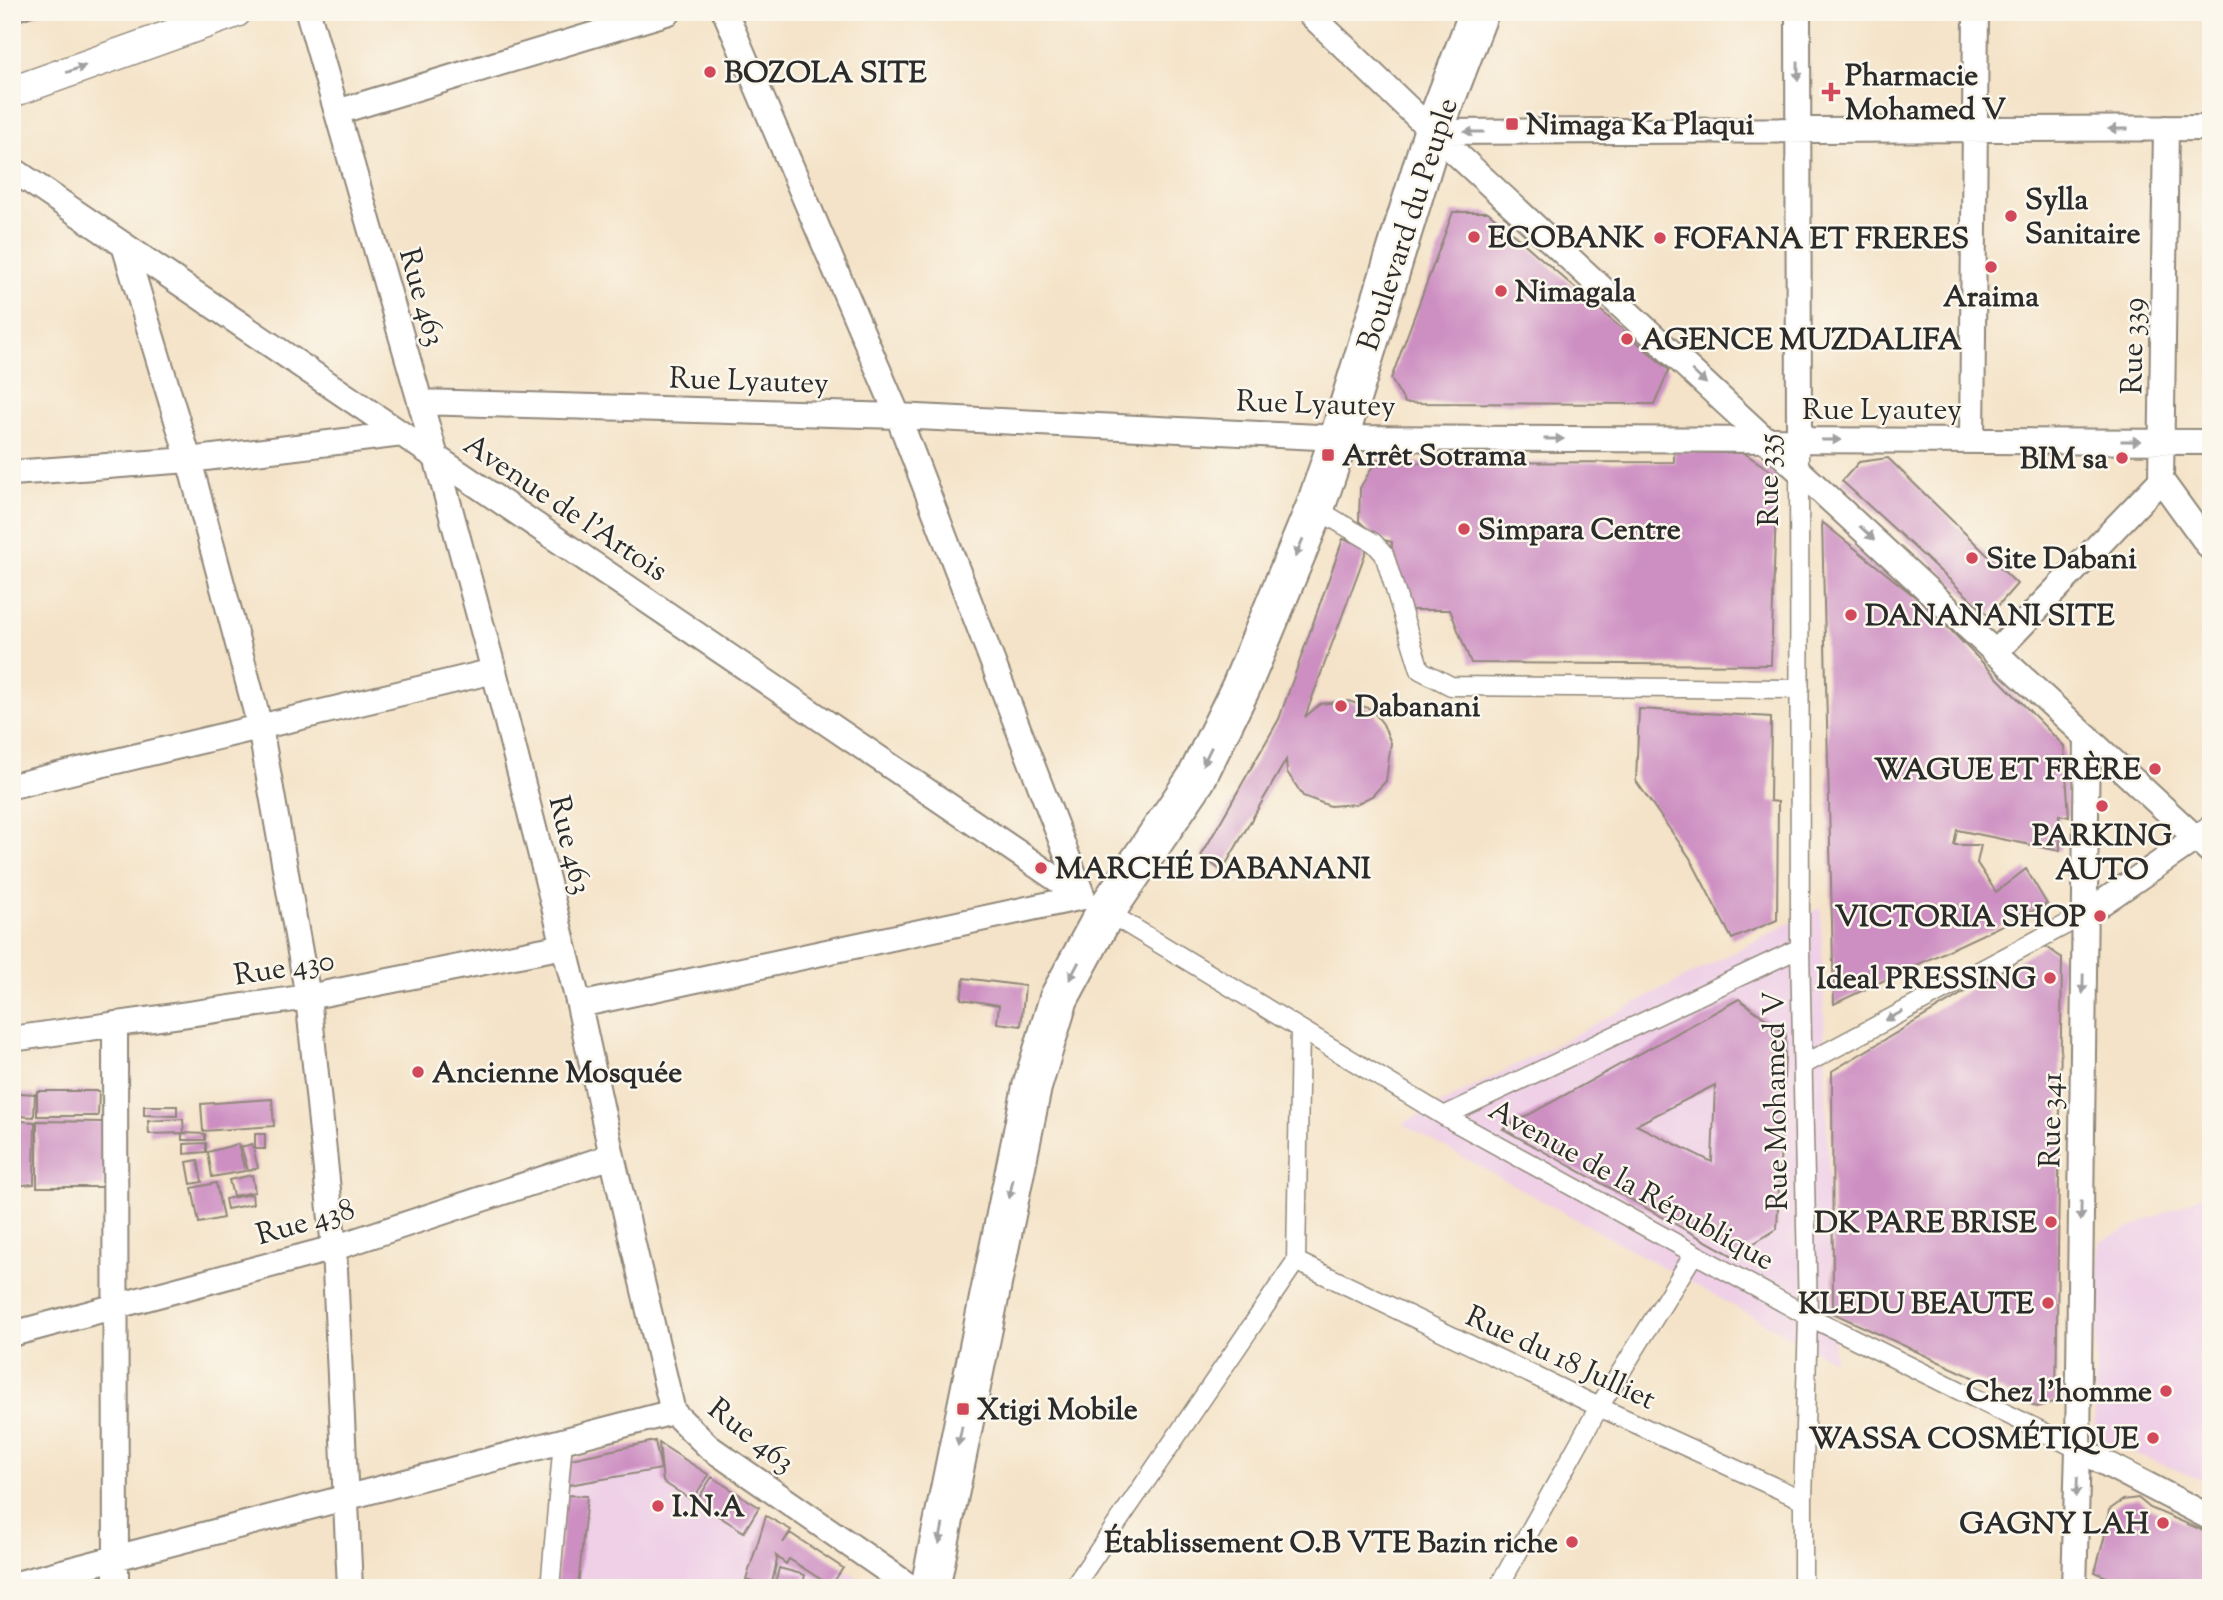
<svg xmlns="http://www.w3.org/2000/svg" width="2223" height="1600" viewBox="0 0 2223 1600" font-family="'Sorts Mill Goudy',serif">
<style>
.built{fill:#efd0e7}
.building{fill:#cd8fc2;fill-rule:evenodd}
.lines{fill:none;stroke-linecap:round;stroke-linejoin:round}
.pedestrian-casing{stroke:#90877a;stroke-width:21}
.minor-casing{stroke:#90877a;stroke-width:28}
.tertiary-casing{stroke:#90877a;stroke-width:33}
.primary-casing{stroke:#90877a;stroke-width:42}
.pedestrian{stroke:#fff;stroke-width:18}
.minor{stroke:#fff;stroke-width:24}
.tertiary{stroke:#fff;stroke-width:30}
.primary{stroke:#fff;stroke-width:38}
.oneway{fill:#a0a0a0}
.poi-dot{fill:#d1495b;stroke:#fbf7ec;stroke-width:2.5}
.labels{text-anchor:middle;stroke-width:5;stroke-linejoin:round;paint-order:stroke}
.poi-label{font-size:30px;font-weight:bold;fill:#2b2b2b;stroke:#fbf7ec;text-anchor:start}
.street-label{font-size:30px;fill:#2b2b2b;stroke:#fbf7ec}
</style>
<rect width="100%" height="100%" fill="#fbf7ec"/>
<filter id="ink" filterUnits="userSpaceOnUse"><feTurbulence type="fractalNoise" baseFrequency=".0143" numOctaves="2"/><feDisplacementMap in="SourceGraphic" scale="14" xChannelSelector="R" yChannelSelector="G"/><feConvolveMatrix kernelMatrix="1 2 1 2 8 2 1 2 1" color-interpolation-filters="sRGB"/></filter>
<filter id="wash" filterUnits="userSpaceOnUse"><feTurbulence type="fractalNoise" baseFrequency=".00686" numOctaves="4" result="noise"/><feDisplacementMap in="SourceGraphic" scale="28" xChannelSelector="R" yChannelSelector="G"/><feGaussianBlur stdDeviation="1.57" result="paint"/><feColorMatrix in="noise" values="0 0 0 0 0 0 0 0 0 0 0 0 0 0 0 0 0 1.4 0 .05"/><feComposite in="paint" operator="in"/></filter>
<g filter="url(#wash)">
<rect width="100%" height="100%" fill="#f4e3c8"/>
<path class="built" d="M1821,907L1834,1361L1402,1124Z
M2211,1192V1484L2094,1437L2099,1242Z
M657,1443L790,1533L874,1588H556L569,1462Z"/>
<g id="blocks">
<path class="building" d="M12,12H41V13L12,23Z
M1453,212H1488L1669,370L1654,404L1405,403L1391,379Z
M1674,451L1744,453L1777,475L1771,665L1471,663L1450,610H1403L1391,557L1392,542L1376,538L1359,521L1360,488L1377,459L1404,463L1674,462Z
M1888,458L2017,584L1989,616L1842,481L1859,462Z
M1822,522L1929,608L2064,746L2069,817L2059,815L2060,851L1957,830L1954,845H1981L1977,863L1996,892L2026,869L2047,904L1834,1004Z
M1343,539L1368,546L1305,717L1320,704L1349,701L1371,709L1383,724L1391,743L1386,781L1372,796L1356,804L1330,806L1303,796L1287,772L1286,760L1222,871L1201,856L1279,719Z
M1639,709L1771,717L1770,801L1778,802L1777,920L1732,939L1690,858L1636,781Z
M2044,945L2062,958L2056,1401L2037,1407L1833,1313L1832,1071Z
M964,978L1025,986L1021,1026L997,1023L999,1005L961,999Z
M1739,999L1786,1034L1777,1229L1733,1256L1503,1129ZM1715,1085L1712,1162L1636,1125Z
M37,1091H99L98,1116H37Z
M19,1093L35,1094L34,1117L18,1116Z
M272,1099L274,1126L203,1131L201,1104Z
M144,1106H177V1116L144,1115Z
M183,1119L184,1133L149,1134L148,1121Z
M20,1121L35,1122L34,1184L12,1186V1161Z
M37,1121L105,1122L104,1187H37Z
M182,1133L205,1134V1140H182Z
M255,1134H265V1149H255Z
M206,1143V1152L184,1154V1144Z
M238,1144L245,1171L212,1177L208,1152Z
M252,1144L258,1168L248,1171L241,1147Z
M198,1160L202,1182L191,1184L187,1162Z
M252,1175L255,1192L233,1196L229,1180Z
M216,1183L223,1218L199,1223L192,1188Z
M252,1194L253,1204L227,1209L225,1199Z
M655,1441L661,1469L563,1486L566,1460Z
M659,1443L709,1475L692,1500L663,1482Z
M712,1477L759,1507L744,1532L696,1502Z
M565,1495L587,1496L578,1588H556Z
M2138,1498L2150,1508L2211,1534V1588H2131L2095,1572L2104,1539L2109,1510L2123,1500Z
M766,1516L791,1530L783,1543L790,1533L843,1568L831,1586L789,1559L786,1564L776,1556L777,1560L771,1588L746,1580Z
M779,1568L805,1575L802,1588H774Z"/>
</g>
</g>
<g filter="url(#ink)">
<use href="#blocks" fill-opacity="0" stroke="#90877a" stroke-width="2"/>
<g class="lines">
<g class="pedestrian-casing">
<path id="pedestrian" d="M1799,440L1800,948L1808,1316L1803,1500V1588
M1315,508L1374,543L1384,554L1420,670L1451,686L1800,689
M1104,910L1444,1116L1808,1316L2078,1449
M1803,1065L2084,915
M1444,1116L1800,948
M1296,1261L1599,1407L1803,1500
M550,1588L563,1441
M1073,1588L1296,1261L1300,1029
M1498,1588L1599,1407L1694,1254"/>
</g>
<g class="minor-casing">
<path id="minor" d="M308,12L436,457L494,671L579,1005L612,1156L673,1412L709,1447L912,1588
M725,12L898,416L1083,897
M1308,12L1433,132L2211,852
M1798,12L1799,440
M337,112L669,12
M2166,128L2161,480L2211,549
M1433,132L2211,128
M12,169L1083,897
M124,245L189,460L260,727L308,997L334,1248L350,1588
M420,402L898,416L1339,438L2211,442
M1972,441L1976,12
M12,473L189,460L402,434
M1995,653L2161,480
M12,786L494,671
M2084,915L2211,828
M579,1005L1083,897
M115,1024L116,1588
M12,1039L308,997L564,946
M12,1334L334,1248L612,1156
M2078,1449L2211,1518
M12,1585L673,1412
M2074,1588L2078,1449L2087,736"/>
</g>
<g class="tertiary-casing">
<path id="tertiary" d="M12,92L236,12"/>
</g>
<g class="primary-casing">
<path id="primary" d="M930,1588L1032,1087L1059,998L1106,911L1196,779L1241,687L1315,508L1339,438L1433,132L1479,12"/>
</g>
<use href="#pedestrian" class="pedestrian"/>
<use href="#minor" class="minor"/>
<use href="#tertiary" class="tertiary"/>
<use href="#primary" class="primary"/>
</g>
<defs><path id="oneway-solid" d="M-6-.8H1V-3.2L6.5 0L1 3.2V.8H-6Z" transform="scale(1.75)"/></defs>
<g class="oneway">
<use href="#oneway-solid" transform="translate(76 69) rotate(-20)"/>
<use href="#oneway-solid" transform="translate(1798 71) rotate(90)"/>
<use href="#oneway-solid" transform="translate(2118 129) rotate(180)"/>
<use href="#oneway-solid" transform="translate(1474 132) rotate(180)"/>
<use href="#oneway-solid" transform="translate(1699 377) rotate(43)"/>
<use href="#oneway-solid" transform="translate(1554 439)"/>
<use href="#oneway-solid" transform="translate(1831 440)"/>
<use href="#oneway-solid" transform="translate(2131 441)"/>
<use href="#oneway-solid" transform="translate(1867 533) rotate(43)"/>
<use href="#oneway-solid" transform="translate(1299 548) rotate(113)"/>
<use href="#oneway-solid" transform="translate(1207 756) rotate(116)"/>
<use href="#oneway-solid" transform="translate(1074 971) rotate(118)"/>
<use href="#oneway-solid" transform="translate(2083 984) rotate(91)"/>
<use href="#oneway-solid" transform="translate(1894 1016) rotate(152)"/>
<use href="#oneway-solid" transform="translate(1011 1189) rotate(102)"/>
<use href="#oneway-solid" transform="translate(2081 1211) rotate(91)"/>
<use href="#oneway-solid" transform="translate(960 1436) rotate(102)"/>
<use href="#oneway-solid" transform="translate(2077 1487) rotate(92)"/>
<use href="#oneway-solid" transform="translate(941 1534) rotate(101)"/>
</g>
</g>
<g class="poi-dot">
<circle cx="710" cy="72" r="7"/>
<path d="M1827.5 81.5h7v7h7v7h-7v7h-7v-7h-7v-7h7z"/>
<rect x="1505" y="117" width="14" height="14" rx="3.5"/>
<circle cx="2011" cy="216" r="7"/>
<circle cx="1474" cy="237" r="7"/>
<circle cx="1660" cy="238" r="7"/>
<circle cx="1991" cy="267" r="7"/>
<circle cx="1501" cy="291" r="7"/>
<circle cx="1627" cy="339" r="7"/>
<rect x="1321" y="448" width="14" height="14" rx="3.5"/>
<circle cx="2122" cy="458" r="7"/>
<circle cx="1464" cy="529" r="7"/>
<circle cx="1972" cy="558" r="7"/>
<circle cx="1851" cy="615" r="7"/>
<circle cx="1341" cy="706" r="7"/>
<circle cx="2155" cy="769" r="7"/>
<circle cx="2102" cy="806" r="7"/>
<circle cx="1041" cy="868" r="7"/>
<circle cx="2100" cy="916" r="7"/>
<circle cx="2050" cy="978" r="7"/>
<circle cx="418" cy="1072" r="7"/>
<circle cx="2051" cy="1222" r="7"/>
<circle cx="2048" cy="1303" r="7"/>
<circle cx="2166" cy="1391" r="7"/>
<rect x="956" y="1402" width="14" height="14" rx="3.5"/>
<circle cx="2153" cy="1438" r="7"/>
<circle cx="658" cy="1506" r="7"/>
<circle cx="2163" cy="1523" r="7"/>
<circle cx="1572" cy="1542" r="7"/>
</g>
<g class="labels">
<g class="poi-label">
<text x="724" y="82">BOZOLA SITE</text>
<text x="1845" y="85">Pharmacie<tspan x="1845" dy="34">Mohamed V</tspan></text>
<text x="1526" y="134">Nimaga Ka Plaqui</text>
<text x="2025" y="209">Sylla<tspan x="2025" dy="34">Sanitaire</tspan></text>
<text x="1488" y="247">ECOBANK</text>
<text x="1674" y="248">FOFANA ET FRERES</text>
<text x="1515" y="301">Nimagala</text>
<text x="1991" y="306" text-anchor="middle">Araima</text>
<text x="1641" y="349">AGENCE MUZDALIFA</text>
<text x="1342" y="465">Arrêt Sotrama</text>
<text x="2108" y="468" text-anchor="end">BIM sa</text>
<text x="1478" y="539">Simpara Centre</text>
<text x="1986" y="568">Site Dabani</text>
<text x="1865" y="625">DANANANI SITE</text>
<text x="1355" y="716">Dabanani</text>
<text x="2141" y="779" text-anchor="end">WAGUE ET FRÈRE</text>
<text x="2102" y="845" text-anchor="middle">PARKING<tspan x="2102" dy="34">AUTO</tspan></text>
<text x="1055" y="878">MARCHÉ DABANANI</text>
<text x="2086" y="926" text-anchor="end">VICTORIA SHOP</text>
<text x="2036" y="988" text-anchor="end">Ideal PRESSING</text>
<text x="432" y="1082">Ancienne Mosquée</text>
<text x="2037" y="1232" text-anchor="end">DK PARE BRISE</text>
<text x="2034" y="1313" text-anchor="end">KLEDU BEAUTE</text>
<text x="2152" y="1401" text-anchor="end">Chez l'homme</text>
<text x="977" y="1419">Xtigi Mobile</text>
<text x="2139" y="1448" text-anchor="end">WASSA COSMÉTIQUE</text>
<text x="672" y="1516">I.N.A</text>
<text x="2149" y="1533" text-anchor="end">GAGNY LAH</text>
<text x="1558" y="1552" text-anchor="end">Établissement O.B VTE Bazin riche</text>
</g>
<g class="street-label">
<text transform="translate(1407 224) rotate(-72)" y="10">Boulevard du Peuple</text>
<text transform="translate(423 297) rotate(74)" y="10">Rue 463</text>
<text transform="translate(2132 346) rotate(-89)" y="10">Rue 339</text>
<text transform="translate(749 380) rotate(2)" y="10">Rue Lyautey</text>
<text transform="translate(1316 403) rotate(2)" y="10">Rue Lyautey</text>
<text x="1882" y="419">Rue Lyautey</text>
<text transform="translate(1768 480) rotate(-90)" y="10">Rue 335</text>
<text transform="translate(566 507) rotate(34)" y="10">Avenue de l'Artois</text>
<text transform="translate(571 845) rotate(76)" y="10">Rue 463</text>
<text transform="translate(284 967) rotate(-9)" y="10">Rue 430</text>
<text transform="translate(1775 1101) rotate(-91)" y="10">Rue Mohamed V</text>
<text transform="translate(2050 1120) rotate(-89)" y="10">Rue 341</text>
<text transform="translate(1632 1184) rotate(29)" y="10">Avenue de la République</text>
<text transform="translate(305 1221) rotate(-16)" y="10">Rue 438</text>
<text transform="translate(1561 1357) rotate(25)" y="10">Rue du 18 Julliet</text>
<text transform="translate(752 1435) rotate(38)" y="10">Rue 463</text>
</g>
</g>
<rect width="2223" height="1600" fill="none" stroke="#fbf7ec" stroke-width="42"/>
</svg>
